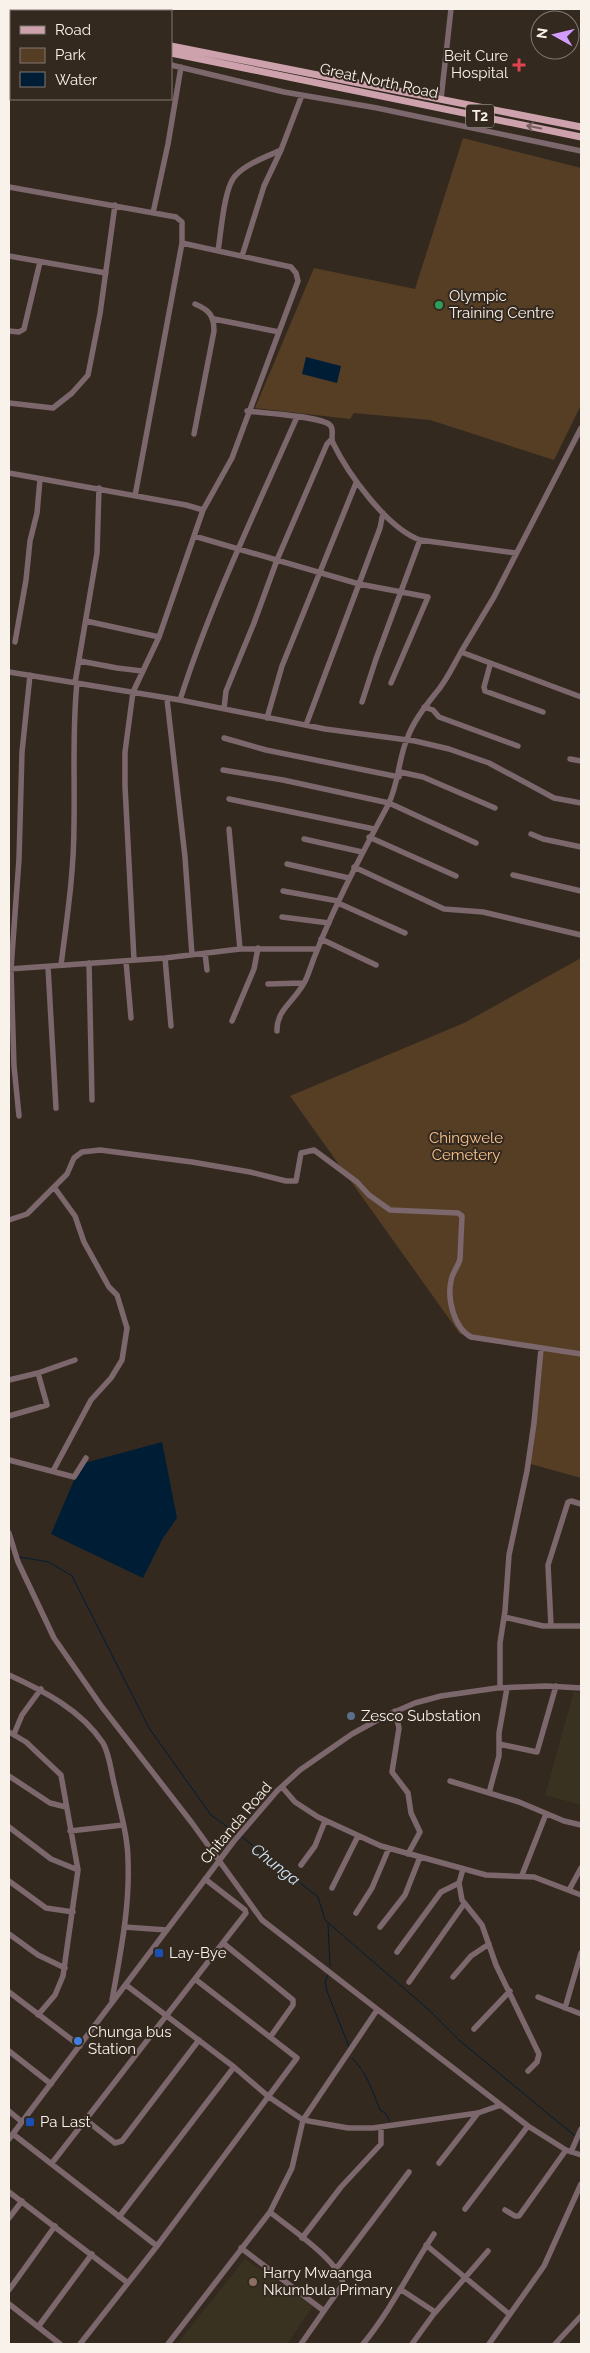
<svg xmlns="http://www.w3.org/2000/svg" width="590" height="2353" viewBox="0 0 590 2353" font-family="Raleway,sans-serif">
<style>
.education{fill:#393221}
.green{fill:#563e25}
.water{fill:#001d36}
.lines{fill:none;stroke-linecap:round;stroke-linejoin:round}
.stream{stroke:#001d36;stroke-width:1}
.minor{stroke:#7c676c;stroke-width:5.5}
.major{stroke:#cda2ad;stroke-width:7}
.oneway{stroke:#785f5f}
.health-dot{fill:#e0444e;stroke:#33291f;stroke-width:2}
.leisure-dot{fill:#2e9e5b;stroke:#33291f;stroke-width:2}
.service-dot{fill:#5c6f8a;stroke:#33291f;stroke-width:2}
.transit-dot{fill:#1a4fb4;stroke:#33291f;stroke-width:2}
.shop-dot{fill:#3f7fe0;stroke:#33291f;stroke-width:2}
.education-dot{fill:#8d6e63;stroke:#33291f;stroke-width:2}
.labels{text-anchor:middle;stroke-width:4;stroke-linejoin:round;paint-order:stroke}
.shield{fill:#33291f;stroke:#beb6ae;stroke-width:1}
.shield-label{font-size:14px;font-weight:bold;fill:#f9f2eb}
.poi-label{font-size:15px;fill:#f9f2eb;stroke:#33291f;text-anchor:start}
.street-label{font-size:15px;fill:#f9f2eb;stroke:#33291f}
.park-label{font-size:15px;fill:#fdc691;stroke:#33291f}
.water-label{font-size:16px;font-style:italic;fill:#cfe6fb;stroke:#33291f}
</style>
<rect width="100%" height="100%" fill="#33291f"/>
<path class="education" d="M574,1691L581,1693V1805L545,1795Z
M245,2259L313,2306L287,2344H177Z"/>
<path class="green" d="M463,138L581,168V405L554,460L430,420L354,413L350,419L255,408L314,268L415,289Z
M581,958V1478L527,1463L540,1347L460,1334L290,1096L464,1023Z"/>
<path class="water" d="M306,357L341,366L337,383L302,374Z
M162,1442L177,1518L163,1538L143,1578L51,1534L81,1464Z"/>
<g class="lines">
<path class="stream" d="M19,1557L49,1562L72,1576L149,1728L211,1815L236,1833
M242,1837L318,1897L325,1920L428,2009L460,2041L575,2136
M328,1924L330,1966
M328,1975L325,1982L327,1991L349,2047
M352,2058C367,2073 372,2090 380,2110L385,2113L390,2121"/>
<path class="minor" d="M149,11L150,9
M9,34H11
M171,65L284,92L377,108L581,151
M441,99L451,9
M9,187L176,217L182,222V243L135,496
M153,213L168,144L181,67
M218,251C221,233 224,186 236,175C248,163 266,157 281,150
M9,256L106,273
M242,256L264,186L281,150L302,95
M214,319L279,332
M9,331L19,332L24,329L40,262
M9,403L53,408L72,393L88,375L100,314L115,205
M247,411C263,413 320,416 330,425C335,430 330,437 333,443C348,474 387,528 420,540L516,553
M581,428L494,597L461,652L581,697
M194,434L214,331C214,315 209,310 195,304
M9,473L186,505L203,510
M194,536L359,584L428,597L391,683
M86,621L159,637
M15,642L26,580L30,541L37,513L40,479
M80,661L117,668L142,671
M490,665L484,687L485,691L543,712
M9,672L180,700L325,729L415,741L449,749L489,763L554,798L581,803
M75,683L97,553L99,488
M167,699L185,857L192,955
M180,700C211,603 256,510 297,417
M362,702L376,659L420,540
M424,707L433,710L439,717L518,746
M224,709L226,691L254,623L277,560L327,444L331,440
M267,718L282,666L356,483
M306,725L380,528L383,513
M224,738L266,750L399,777
M570,759L581,761
M223,770L283,780L389,803L476,843
M400,772L423,777L495,808
M229,799L374,829
M229,829L240,949
M531,834L543,839L581,847
M369,837L456,876
M304,839L362,852
M287,864L349,878
M354,867L444,909L483,912L581,935
M513,875L581,891
M283,891L338,901
M338,903L405,933
M282,917L329,923
M321,939L376,965
M205,953L207,970
M165,958L171,1026
M134,960L125,786V752L133,692L159,637L203,510L232,458L298,281L296,273L291,267L182,243
M126,961L131,1018
M89,963L92,1100
M61,965C67,918 74,872 74,825C75,778 72,730 77,683
M48,967L56,1108
M9,969L165,958L240,949H316
M268,984L304,983
M232,1021L254,969L258,948
M277,1031C276,1008 298,1000 307,977C328,917 358,861 388,805C399,783 398,760 407,739C413,722 424,708 435,694C446,682 453,666 461,652
M19,1116L14,1066L11,969L19,859L22,752L30,675
M9,1220L27,1214L67,1174L74,1158L82,1152L100,1150L192,1162L250,1172L286,1181H296L301,1153L314,1150L357,1182L369,1195L390,1210L458,1213L462,1216L460,1259C458,1267 452,1273 451,1281C447,1299 454,1328 471,1337L581,1354
M9,1380L38,1373L75,1360
M9,1416L47,1405L38,1373
M9,1460L74,1477L86,1458
M53,1471L91,1400L111,1378L122,1360L127,1328L117,1295L109,1287L84,1242L75,1216L54,1187
M9,1533L18,1562L54,1638L102,1707L192,1823L262,1920L528,2126L566,2150L581,2155
M504,1617L543,1626H581
M551,1626L548,1565L568,1502L571,1501L581,1504
M9,1675C44,1691 81,1710 103,1743C110,1755 111,1773 115,1787C120,1811 128,1836 128,1861C130,1908 120,1955 112,2000
M500,1684V1643L505,1611L509,1555L527,1471L534,1423L541,1349
M395,1711L399,1728L392,1772L408,1793L411,1813L420,1832L408,1854
M9,1732L26,1742L61,1775L78,1870L63,1976L55,1995L38,2015
M14,1734L22,1715L41,1689
M499,1744L537,1752L556,1686
M9,1776L50,1803L66,1807
M450,1781L519,1802L564,1821L581,1825
M282,1787L295,1802L318,1817L381,1846L486,1875L534,1877L581,1895
M489,1793L499,1756V1733L507,1688
M9,1827L51,1859L78,1870
M70,1831L123,1825
M301,1865L315,1846L325,1821
M463,1869L459,1883L462,1900L482,1925L496,1965L539,2054L537,2062L528,2071
M522,1875L546,1814
M9,1881L46,1908L73,1912
M332,1888L358,1836
M569,1890L581,1868
M356,1913L372,1888L389,1848
M124,1927L167,1930
M380,1927L405,1895L420,1857
M9,1934L38,1955L65,1968
M223,1943L293,2000V2005L271,2036
M397,1952L441,1892L459,1883
M453,1977L471,1956L489,1944
M409,1982L464,1904
M126,1985L234,2067L269,2097L303,2120L348,2128H373L478,2113L501,2105
M9,1992L80,2046
M538,1997L581,2014
M565,2008L581,1953
M474,2029L510,1991
M9,2051L51,2084
M9,2111L22,2122
M86,2120L115,2143L122,2141L199,2040
M13,2134L157,2246
M9,2139L234,1841L277,1791L300,1770L352,1734L383,1717L415,1703L441,1696L497,1688L546,1686L581,1688
M571,2152L581,2129
M52,2163L246,1913L245,1910L205,1879
M439,2163L478,2113
M9,2192L128,2283
M465,2209L528,2126
M505,2210L515,2216H519L566,2150
M270,2212C288,2227 340,2261 343,2284L324,2311
M119,2217L234,2067
M9,2218L22,2201
M302,2238L341,2187L381,2144V2127
M426,2245L509,2314
M241,2248L324,2311L301,2344
M336,2269L409,2172
M400,2289L435,2312
M9,2290L55,2226
M9,2304L60,2344
M38,2327L92,2254
M80,2344L157,2246L297,2058L195,1979
M168,2344L270,2212L292,2168L303,2120L377,2010
M363,2344C391,2310 410,2270 434,2234
M412,2344L433,2315L488,2251
M489,2344L544,2266L581,2184
M555,2344L581,2316"/>
<path class="major" d="M9,12L11,13
M9,19L11,20
M171,46L581,127
M171,53L581,137"/>
</g>
<defs><path id="oneway-shaft" d="M-6 0H5M1.5-3L5.5 0L1.5 3" fill="none" stroke-width="1.6" stroke-linecap="round" stroke-linejoin="round" transform="scale(1.25)"/></defs>
<use class="oneway" href="#oneway-shaft" transform="translate(534 127) rotate(-168)"/>
<path class="health-dot" d="M516.5 57.5h5v5h5v5h-5v5h-5v-5h-5v-5h5z"/>
<circle class="leisure-dot" cx="439" cy="305" r="5"/>
<circle class="service-dot" cx="351" cy="1716" r="5"/>
<g class="transit-dot">
<rect x="154" y="1948" width="10" height="10" rx="2.5"/>
<rect x="25" y="2117" width="10" height="10" rx="2.5"/>
</g>
<circle class="shop-dot" cx="78" cy="2041" r="5"/>
<circle class="education-dot" cx="253" cy="2282" r="5"/>
<g class="labels">
<rect class="shield" x="466" y="104.5" width="28" height="23" rx="4"/>
<g class="shield-label">
<text x="480" y="121">T2</text>
</g>
<g class="poi-label">
<text x="508" y="61" text-anchor="end">Beit Cure<tspan x="508" dy="17">Hospital</tspan></text>
<text x="449" y="301">Olympic<tspan x="449" dy="17">Training Centre</tspan></text>
<text x="361" y="1721">Zesco Substation</text>
<text x="169" y="1958">Lay-Bye</text>
<text x="88" y="2037">Chunga bus<tspan x="88" dy="17">Station</tspan></text>
<text x="40" y="2127">Pa Last</text>
<text x="263" y="2278">Harry Mwaanga<tspan x="263" dy="17">Nkumbula Primary</tspan></text>
</g>
<g class="street-label">
<text transform="translate(379 81) rotate(12)" y="5">Great North Road</text>
<text transform="translate(236 1823) rotate(-50)" y="5">Chitanda Road</text>
</g>
<g class="park-label">
<text x="466" y="1143">Chingwele<tspan x="466" dy="17">Cemetery</tspan></text>
</g>
<g class="water-label">
<text transform="translate(276 1864) rotate(38)" y="6">Chunga</text>
</g>
</g>
<rect width="590" height="2353" fill="none" stroke="#f9f2eb" stroke-width="20"/>
<rect x="10" y="10" width="162" height="90" fill="#33291f" stroke="#827971"/>
<rect x="20" y="26" width="25" height="8" fill="#cda2ad" stroke="#827971"/>
<text x="55" y="35" font-size="15" fill="#f9f2eb">Road</text>
<rect x="20" y="48" width="25" height="15" fill="#563e25" stroke="#827971"/>
<text x="55" y="60" font-size="15" fill="#f9f2eb">Park</text>
<rect x="20" y="72" width="25" height="15" fill="#001d36" stroke="#827971"/>
<text x="55" y="85" font-size="15" fill="#f9f2eb">Water</text>
<g transform="translate(555 35) rotate(278)"><circle r="24" fill="#33291f" stroke="#827971"/>
<path d="M0-4L9 19L0 12L-9 19Z" fill="#d29dfd"/>
<text y="-8" font-size="14" font-weight="bold" text-anchor="middle" fill="#f9f2eb">N</text>
</g>
</svg>
